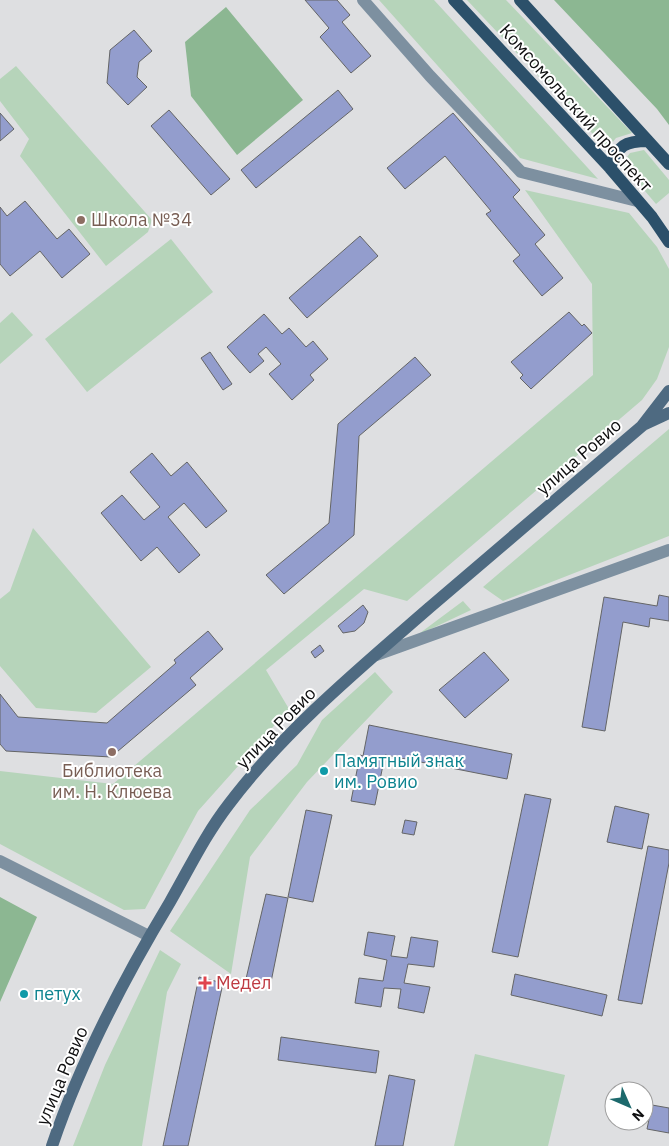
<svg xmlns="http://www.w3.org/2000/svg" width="669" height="1146" viewBox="0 0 669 1146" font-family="'IBM Plex Sans',sans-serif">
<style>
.green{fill:#b6d4ba}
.forest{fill:#8cb792}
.building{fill:#939dcd;stroke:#646566}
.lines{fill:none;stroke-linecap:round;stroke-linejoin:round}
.minor{stroke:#7d90a0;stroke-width:12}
.secondary{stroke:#4e6a81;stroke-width:12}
.primary{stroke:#2c506a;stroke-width:12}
.education-dot{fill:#8d6e63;stroke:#fff;stroke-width:2}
.culture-dot{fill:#0f9aa8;stroke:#fff;stroke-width:2}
.health-dot{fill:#e0444e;stroke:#fff;stroke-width:2}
.labels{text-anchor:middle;stroke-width:4;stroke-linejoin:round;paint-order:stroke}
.street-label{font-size:18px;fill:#0e0e0f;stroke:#fff}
.education-label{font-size:18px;fill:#785e54;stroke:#fff;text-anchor:start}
.culture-label{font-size:18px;fill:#0d838f;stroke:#fff;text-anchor:start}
.health-label{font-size:18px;fill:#be3a42;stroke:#fff;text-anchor:start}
</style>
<rect width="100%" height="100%" fill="#dedfe1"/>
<path class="green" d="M379,0H434L598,179L520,158Z
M467,0H506L632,133L616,138L607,149Z
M16,66L152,220L148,232L106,266L20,156L29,139L0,101V79Z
M644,150L669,180V193L656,204L622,164L630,153Z
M525,190L629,213L657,247L669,269V347L657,379L642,400L407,601L364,589L266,670L289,709L198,811L145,909L124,910L0,844V771L113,784L593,375L592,284Z
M171,239L213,292L87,392L45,339Z
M12,312L33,335L0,364V323Z
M669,429V536L503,601L483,587Z
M33,528L151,667L96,713L36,708L0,666V599L10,591Z
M463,601L471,610L416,636Z
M375,672L393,692L307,782L250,857L231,974L170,931L250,810L297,765L322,720Z
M160,950L181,964L167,992L142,1146H73L105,1065Z
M475,1054L565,1075L548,1146H454Z"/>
<path class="forest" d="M554,0H669V125L657,109Z
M226,7L303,100L237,155L191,96L185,42Z
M0,897L37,917L0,1002Z"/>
<path class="building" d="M305,0H337L350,15L342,22L371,56L351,73L320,37L329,28Z
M134,30L152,51L139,62L137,77L147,87L128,105L107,83L110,50Z
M338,90L353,109L256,188L241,170Z
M169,110L230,179L211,195L151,126Z
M0,113L14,129L0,141Z
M453,113L520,190L513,197L545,235L535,244L563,278L542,296L513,261L520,255L486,214L491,211L445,156L405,189L387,168Z
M25,201L57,239L69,229L90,254L62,278L40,251L10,276L0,264V207L7,216Z
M360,236L378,256L307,318L289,298Z
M569,312L582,326L584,324L592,333L531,389L520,378L523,375L511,362Z
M264,314L282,334L289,328L306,347L313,341L328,359L310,375L314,380L292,400L269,374L281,364L266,347L258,354L264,361L250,373L227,347Z
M210,352L232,384L223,390L201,358Z
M415,357L431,375L359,436L354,535L284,594L266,575L329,523L338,424Z
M152,453L171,476L187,462L227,511L206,528L184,503L168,517L200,555L179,573L157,547L141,561L101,513L122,495L144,520L160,507L130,472Z
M659,595L669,597V621L650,618L649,627L623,622L605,731L582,727L604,597L657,606Z
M363,605L368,612L364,623L355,631L343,633L338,626Z
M208,631L223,649L190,678L196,685L111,757L6,751L0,744V694L18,717L107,723L176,663L174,660Z
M320,645L324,651L315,658L311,652Z
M484,652L509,680L465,718L439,690Z
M369,725L512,754L507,779L385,755L375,805L351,801L360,755L363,756Z
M525,794L551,799L518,957L492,952Z
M615,806L649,814L642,849L607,842Z
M306,810L332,815L313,902L288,897Z
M405,820L417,822L414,835L402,833Z
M648,846L669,850V863L642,1004L618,1000Z
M266,894L288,898L270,987L245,983Z
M368,932L395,936L391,956L407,958L411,937L438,941L434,967L408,964L404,983L430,987L424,1013L398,1008L401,989L384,988L381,1007L355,1003L359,978L383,981L387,960L364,955Z
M515,974L607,995L602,1016L511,995Z
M199,977L223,983L188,1146H163Z
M281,1037L379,1051L376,1073L278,1060Z
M389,1075L415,1080L403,1146H375Z
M652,1105L669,1108V1133L647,1129Z"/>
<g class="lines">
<path class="minor" d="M363,0L430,76L521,172L637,201
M376,655L669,550
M0,861L149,936"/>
<path class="secondary" d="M645,424L669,413
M52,1146C81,1060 123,980 170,902C189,869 205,835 229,804C284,731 360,668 429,608C500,547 571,486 642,426L669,391"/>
<path class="primary" d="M454,0L610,168L652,217L669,242
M520,0L669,164
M610,168C618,145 625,141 648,141"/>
</g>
<g class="education-dot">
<circle cx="81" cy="220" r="5"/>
<circle cx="112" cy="752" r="5"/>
</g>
<g class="culture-dot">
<circle cx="324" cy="771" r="5"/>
<circle cx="24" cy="994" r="5"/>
</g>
<path class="health-dot" d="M202.5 975.5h5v5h5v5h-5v5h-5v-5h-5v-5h5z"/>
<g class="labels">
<g class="street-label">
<text transform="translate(576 108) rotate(48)" y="6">Комсомольский проспект</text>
<text transform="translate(579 457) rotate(-41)" y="6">улица Ровио</text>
<text transform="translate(276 728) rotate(-46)" y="6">улица Ровио</text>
<text transform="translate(62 1076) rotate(-67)" y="6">улица Ровио</text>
</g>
<g class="education-label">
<text x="91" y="226">Школа №34</text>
<text x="112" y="777" text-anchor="middle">Библиотека<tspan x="112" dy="21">им. Н. Клюева</tspan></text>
</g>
<g class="culture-label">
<text x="334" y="767">Памятный знак<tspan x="334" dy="21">им. Ровио</tspan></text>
<text x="34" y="1000">петух</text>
</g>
<g class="health-label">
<text x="216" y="989">Медел</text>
</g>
</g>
<g transform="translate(629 1106) rotate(135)"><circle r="24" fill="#ffffff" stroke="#9f9f9f"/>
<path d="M0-4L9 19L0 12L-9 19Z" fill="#1c696c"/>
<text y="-8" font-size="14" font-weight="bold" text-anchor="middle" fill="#0e0e0f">N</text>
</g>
</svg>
